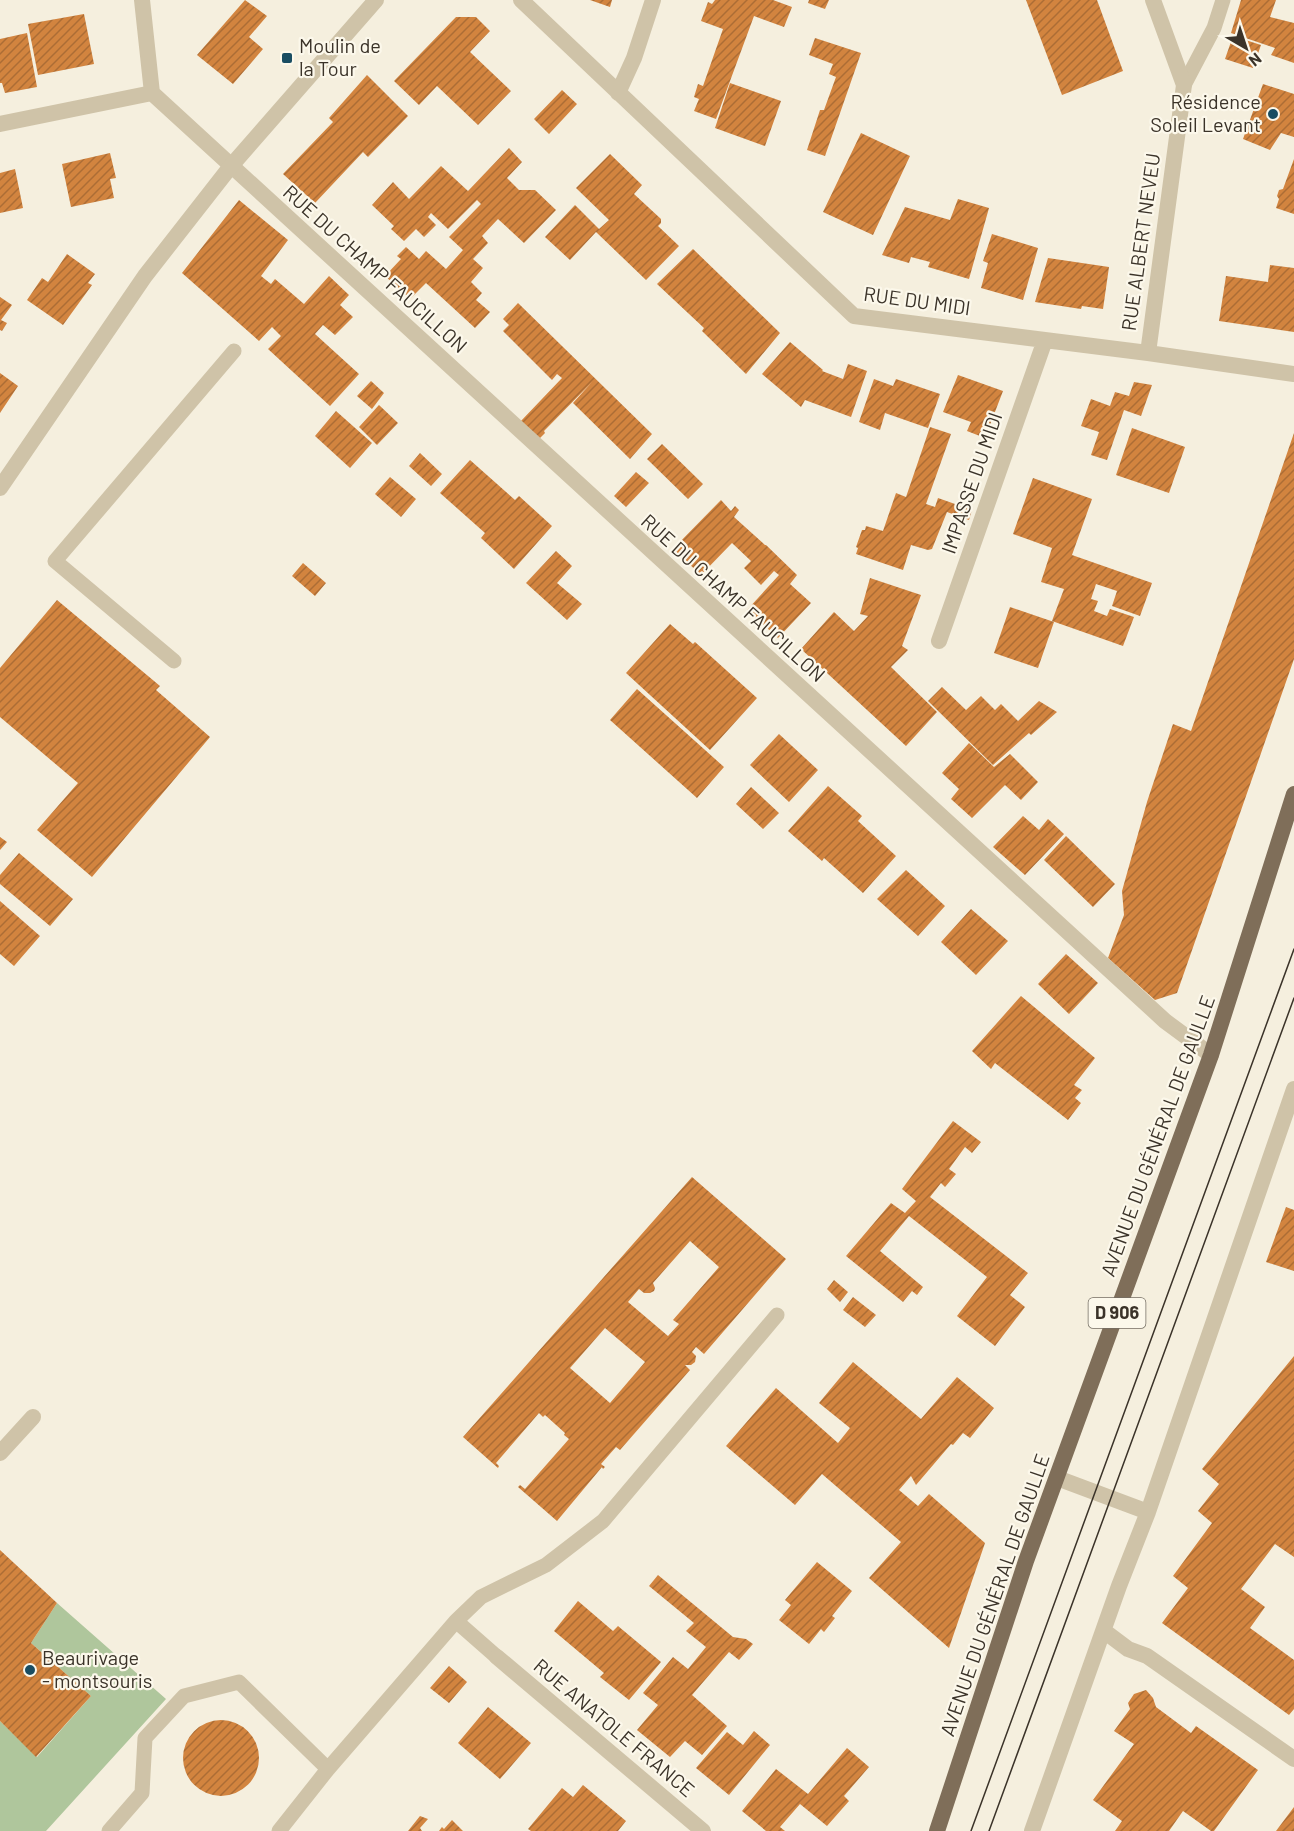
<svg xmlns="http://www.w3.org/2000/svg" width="1294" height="1831" viewBox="0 0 1294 1831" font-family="Barlow,sans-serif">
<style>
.garden{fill:#afc69c}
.building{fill:url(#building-hatch);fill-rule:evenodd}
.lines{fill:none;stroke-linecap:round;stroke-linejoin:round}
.service{stroke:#cfc3a8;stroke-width:15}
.minor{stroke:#cfc3a8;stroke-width:16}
.tertiary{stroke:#cfc3a8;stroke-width:16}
.primary{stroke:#7f6e59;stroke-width:16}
.tram{stroke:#3b3329;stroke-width:1.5}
.poi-dot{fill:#194d62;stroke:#fcf8eb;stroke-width:2}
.labels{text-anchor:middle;stroke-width:4.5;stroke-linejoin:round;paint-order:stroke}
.shield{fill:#fcf8eb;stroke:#756e63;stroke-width:1.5}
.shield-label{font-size:18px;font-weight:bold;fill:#3b3329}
.poi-label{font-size:20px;fill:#3b3329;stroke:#fcf8eb;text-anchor:start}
.street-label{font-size:20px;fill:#3b3329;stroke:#fcf8eb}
</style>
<defs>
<pattern id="building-hatch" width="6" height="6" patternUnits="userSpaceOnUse" patternTransform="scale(1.5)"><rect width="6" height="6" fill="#d2843f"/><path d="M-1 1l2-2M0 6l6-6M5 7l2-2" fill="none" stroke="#ac6d35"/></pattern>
</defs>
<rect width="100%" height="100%" fill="#f5efde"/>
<path class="garden" d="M57,1603L166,1699L46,1831H0V1721L37,1757L91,1696L31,1643Z"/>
<path class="building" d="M245,0L267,16L249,37L263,49L233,84L197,55Z
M590,0H612L610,7Z
M715,0H773L792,7L784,27L754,16L716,119L694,111L699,99L694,97L698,84L703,86L723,29L701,21L708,2L712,4Z
M809,0H829L825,9L808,3Z
M1026,0H1097L1123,71L1062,95Z
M1241,0H1276L1270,17L1294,23V63L1271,55L1275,48L1231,33Z
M84,14L94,64L38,75L28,24Z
M456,17H476L490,31L470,52L511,91L478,125L437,86L419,105L394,81Z
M27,33L37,87L5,93L2,83H0V39Z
M1233,36L1261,45L1253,68L1225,59Z
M815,38L861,53L825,156L807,150L820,110H824L836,77L829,74L833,64L809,55Z
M367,75L408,116L368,157L363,152L315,203L283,174L333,122L329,118Z
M730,83L781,101L765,146L715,128Z
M1263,84L1294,94V137L1281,133L1270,150L1243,139Z
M562,90L577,104L549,134L534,119Z
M861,133L910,156L873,235L823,212Z
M509,148L522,162L507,178L519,190H535L556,210L524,243L498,219L482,236L488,243L473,259L483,268L471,282L482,293L476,300L490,312L475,328L426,283L410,299L385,276L401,259L397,256L406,247L419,259L426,251L446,269L463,250L449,237L481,204L477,200L448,229L431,213L428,217L436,225L424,237L416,229L404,241L391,229L394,226L372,205L393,182L409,199L441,166L468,191Z
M110,153L116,178L110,179L114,198L71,207L62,164Z
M610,154L642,185L634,194L661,219V223L658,226L679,246L646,280L596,232L570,260L545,237L575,205L599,229L609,220L576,188Z
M1294,159V214L1276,208L1279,199L1277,196L1279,190L1283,189Z
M15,169L23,208L0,213V173Z
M958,199L989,208L969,279L928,267L930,262L911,257L909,263L882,255L905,207L950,220Z
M239,200L288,240L261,276L271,284L275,279L304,304L329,276L349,295L340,305L353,317L335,335L323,325L315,334L359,374L330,406L268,349L281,336L272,327L259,341L182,273Z
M992,234L1038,248L1023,300L981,288L988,263L983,261Z
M693,249L780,333L746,374L702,331L704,328L657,284Z
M67,254L95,274L88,283L92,285L63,325L27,300L42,278L48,282Z
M1048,258L1109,267L1103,309L1082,306L1081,309L1035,302Z
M1270,265L1294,268V332L1219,321L1226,276L1268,282Z
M0,297L12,305L1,320L7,323L2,331L0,330Z
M518,303L652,434L630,459L573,403L592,382L544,431L545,433L539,439L520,422L562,378L557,374L552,380L503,331L509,325L503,319Z
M790,342L823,370L822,371L843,379L848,364L867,371L851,417L805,400L801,407L762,374Z
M0,373L18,386L0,413Z
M958,375L1003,391L985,438L967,431L971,422L943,412Z
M874,379L893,386L896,379L940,394L928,428L885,413L880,430L859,422Z
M371,381L384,393L372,409L357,396Z
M1134,382L1152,385L1141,416L1124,410L1107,460L1091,455L1099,432L1081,426L1091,399L1110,406L1115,392L1129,396Z
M379,405L398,423L377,445L359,427Z
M336,411L372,443L350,468L315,436Z
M930,427L951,434L926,504L935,507L938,498L972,510L969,520L947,512L932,549L928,550L911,545L903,570L856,554L858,548L856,547L862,530H865L866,526L883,531L896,493L906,497Z
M1132,428L1185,447L1169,493L1116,475Z
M1294,433V659L1177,993L1155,1000L1108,958L1124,915L1122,891L1147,802L1173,724L1191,731Z
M662,444L703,484L688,499L647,459Z
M420,453L442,474L431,486L409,466Z
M470,460L515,500L519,496L552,526L514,569L481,538L485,533L440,493Z
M636,472L649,483L626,507L614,496Z
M390,477L416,499L401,517L375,494Z
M1033,478L1092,499L1072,555L1152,583L1140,616L1112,606L1117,591L1096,584L1091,599L1098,601L1094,611L1107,616L1110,609L1134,617L1123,646L1052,621L1064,589L1041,582L1052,548L1013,534Z
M721,500L731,511L735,506L739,510L734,517L765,545H766L797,575L790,584L811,603L778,638L747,610L779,575L774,571L761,585L744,568L751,561L732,543L701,575L673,549Z
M556,551L572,566L557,583L582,604L567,620L526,583Z
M303,563L326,583L315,596L292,576Z
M870,578L921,595L902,646L908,650L891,667L937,712L906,746L801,649L834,612L854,631L868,616L860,614Z
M57,600L160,686L156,690L210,737L92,877L37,830L78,783L0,717V668Z
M1010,607L1054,622L1038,668L994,653Z
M670,624L693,644L695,642L757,698L710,750L626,673Z
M942,687L966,710L981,696L995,710L1001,704L1018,721L1039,701L1057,712L1031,735L1029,733L993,765L928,701Z
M637,689L724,767L697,798L610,720Z
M779,734L818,770L789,802L750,765Z
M969,743L994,767L1010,754L1038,782L1021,800L1005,785L972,818L951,799L959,789L942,773Z
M828,786L862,816L858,821L896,856L863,893L824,858L822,861L788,831Z
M751,787L779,813L763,829L736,804Z
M1023,816L1039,830L1048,819L1064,834L1025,875L993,847Z
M1066,836L1115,884L1093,907L1044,860Z
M0,837L7,842L0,850Z
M19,853L73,899L50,926L0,884V875Z
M906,870L945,906L918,936L877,899Z
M0,901L40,936L14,966L0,954Z
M971,909L1008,941L976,975L941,942Z
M1066,954L1098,983L1069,1014L1038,984Z
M1021,996L1095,1058L1074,1085L1082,1090L1075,1098L1081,1103L1068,1120L995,1063L991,1069L972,1051Z
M953,1121L981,1142L972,1153L965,1147L949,1169L956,1174L945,1187L941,1183L930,1197L1028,1273L1010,1295L1025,1307L995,1346L957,1316L987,1277L909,1216L880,1251L923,1287L917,1295L912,1291L903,1302L846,1256L891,1203L905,1213L916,1201L902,1189Z
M692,1177L786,1259L704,1354L696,1347L692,1352L696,1356L695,1362L691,1365H685L690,1370L620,1450L616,1447L601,1464L605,1467L603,1469L602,1467L557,1521L518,1487L520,1485L525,1489L569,1439L564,1435L565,1433L545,1415L543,1417L539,1413L496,1463L499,1466L498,1468L463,1437ZM690,1241L719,1267L673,1320L679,1324L668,1336L628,1302L639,1289L644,1293H650L654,1291L655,1288L653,1283ZM605,1328L645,1362L610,1403L570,1368Z
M1286,1207L1294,1210V1271L1266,1262Z
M834,1280L848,1292L840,1302L827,1289Z
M853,1297L876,1315L865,1327L843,1310Z
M1294,1356V1557L1275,1544L1241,1589L1265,1607L1250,1628L1294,1660V1709L1289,1715L1162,1623L1188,1588L1173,1576L1212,1523L1198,1511L1219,1484L1202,1469Z
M853,1362L921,1419L957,1377L994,1408L970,1438L963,1433L953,1445L951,1444L916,1485L911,1476L899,1490L918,1506L929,1494L985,1543L949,1648L869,1578L901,1542L822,1474L795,1505L726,1446L776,1388L838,1443L850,1428L819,1403Z
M0,1550L57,1603L31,1643L91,1696L36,1757L0,1721Z
M817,1562L852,1591L832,1616L835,1618L824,1632L821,1629L809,1644L779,1620L791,1605L785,1600Z
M658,1575L733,1637L746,1639L753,1644L739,1660L729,1652L692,1695L727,1726L702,1755L685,1741L670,1757L637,1730L658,1705L643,1693L673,1657L688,1669L706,1647L686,1631L694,1623L649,1586Z
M578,1601L613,1631L618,1626L661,1662L629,1700L600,1677L604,1673L554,1631Z
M449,1666L467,1682L449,1703L430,1688Z
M1146,1690L1153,1698L1156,1707L1191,1733L1196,1726L1258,1770L1214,1831H1211L1183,1811L1169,1831H1115L1122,1821L1093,1800L1134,1744L1114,1731L1130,1709L1128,1703L1134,1694Z
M488,1707L531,1743L500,1779L458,1743Z
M183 1758a38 38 0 1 1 76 0a38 38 0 1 1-76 0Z
M754,1731L770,1745L729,1795L696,1768L727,1732L743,1745Z
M847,1748L869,1767L844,1796L849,1801L827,1826L800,1804L780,1827L785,1831H766L742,1811L776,1769L808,1794Z
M583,1785L626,1821L618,1831H531L528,1829L562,1788L573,1797Z
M1294,1807V1831H1276Z
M420,1816L428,1819L420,1828L422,1831H408Z
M452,1820L463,1831H439L442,1827L444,1829Z"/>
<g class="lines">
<path class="service" d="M1184,85L1214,28L1223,0
M174,661L55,561L234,351
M456,1621L481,1597L546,1565L603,1521L777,1315
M109,1831L142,1793L145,1738L184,1696L239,1682L328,1769
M279,1831L328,1769L456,1621L497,1657"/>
<path class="minor" d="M142,0L152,93
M521,0L854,316L1148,353L1294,374
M152,93L1165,1021L1211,1055
M618,93L634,58L653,0
M0,124L152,93
M1148,353L1184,85L1153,0
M939,641L1045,340
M0,1453L33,1417
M1057,1478L1148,1512
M1104,1631L1128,1649L1147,1656L1294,1759
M497,1657L703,1831
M1032,1831L1119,1586L1148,1512L1294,1089"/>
<path class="tertiary" d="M0,488L145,276L231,166L376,0"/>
<path class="primary" d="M937,1831L1026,1561L1211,1055L1294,794"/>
<path class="tram" d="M971,1831L1294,949
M989,1831L1294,998"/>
</g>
<g class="poi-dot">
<rect x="281" y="52" width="12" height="12" rx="3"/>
<circle cx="1273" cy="114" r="6"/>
<circle cx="30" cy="1670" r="6"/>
</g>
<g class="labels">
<rect class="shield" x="1088.5" y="1298" width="57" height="30" rx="4.5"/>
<g class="shield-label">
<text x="1117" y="1319">D 906</text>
</g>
<g class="poi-label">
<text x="299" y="53">Moulin de<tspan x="299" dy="23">la Tour</tspan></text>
<text x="1261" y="109" text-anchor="end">Résidence<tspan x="1261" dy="23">Soleil Levant</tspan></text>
<text x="42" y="1665">Beaurivage<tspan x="42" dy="23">- montsouris</tspan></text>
</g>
<g class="street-label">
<text transform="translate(1141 242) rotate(-82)" y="7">RUE ALBERT NEVEU</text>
<text transform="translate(375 269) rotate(42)" y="7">RUE DU CHAMP FAUCILLON</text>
<text transform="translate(917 301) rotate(8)" y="7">RUE DU MIDI</text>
<text transform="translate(972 483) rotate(-71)" y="7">IMPASSE DU MIDI</text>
<text transform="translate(733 598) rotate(42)" y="7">RUE DU CHAMP FAUCILLON</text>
<text transform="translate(1158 1136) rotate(-70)" y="7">AVENUE DU GÉNÉRAL DE GAULLE</text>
<text transform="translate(995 1595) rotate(-71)" y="7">AVENUE DU GÉNÉRAL DE GAULLE</text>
<text transform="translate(614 1728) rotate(40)" y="7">RUE ANATOLE FRANCE</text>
</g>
</g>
<g transform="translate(1246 48) rotate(141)" stroke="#fcf8eb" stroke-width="4.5" paint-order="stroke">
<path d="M0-4.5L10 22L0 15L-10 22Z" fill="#3b3329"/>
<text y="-9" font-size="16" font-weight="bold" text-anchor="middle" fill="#3b3329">N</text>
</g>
</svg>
